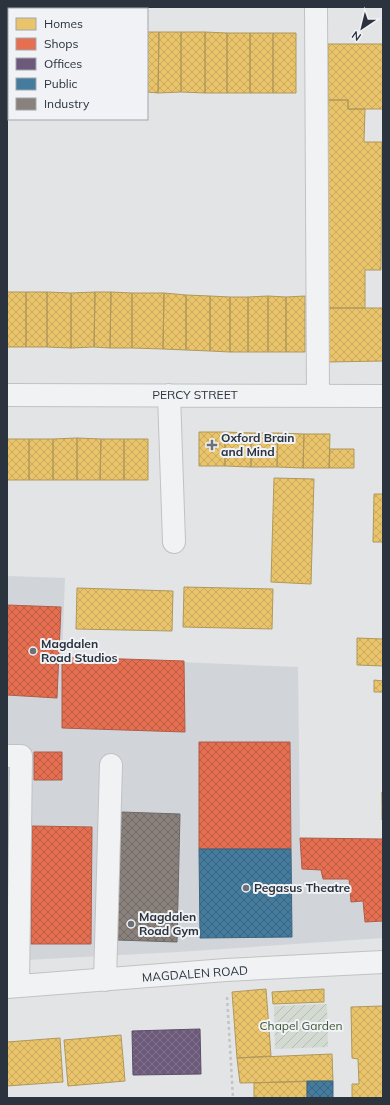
<svg xmlns="http://www.w3.org/2000/svg" width="390" height="1105" viewBox="0 0 390 1105" font-family="Mulish,sans-serif">
<style>
.built{fill:#d1d4d9}
.garden{fill:url(#garden-furrows)}
.homes{fill:url(#homes-cross-hatch);stroke:#b0985d}
.shops{fill:url(#shops-cross-hatch);stroke:#ae5d4b}
.offices{fill:url(#offices-cross-hatch);stroke:#594e68}
.public{fill:url(#public-cross-hatch);stroke:#3d6580}
.industry{fill:url(#industry-cross-hatch);stroke:#6d6a69}
.lines{fill:none;stroke-linecap:round;stroke-linejoin:round}
.minor-casing{stroke:#c0c2c4;stroke-width:24}
.path{stroke:#c2c4c6;stroke-width:2.5;stroke-dasharray:3 3;stroke-linecap:butt}
.minor{stroke:#f1f2f3;stroke-width:22}
.poi-dot{fill:#6a7179;stroke:#f0f2f5;stroke-width:1.5}
.labels{text-anchor:middle;stroke-width:4;stroke-linejoin:round;paint-order:stroke}
.street-label{font-size:12px;fill:#2a333e;stroke:#f0f2f5}
.poi-label{font-size:12px;font-weight:bold;fill:#2a333e;stroke:#f0f2f5;text-anchor:start}
.park-label{font-size:12px;fill:#415839;stroke:#f0f2f5}
</style>
<defs>
<pattern id="garden-furrows" width="10" height="10" patternUnits="userSpaceOnUse"><rect width="10" height="10" fill="#d3dad2"/><path d="M-1 1l2-2M0 10L10 0M9 11l2-2" fill="none" stroke="#b5bcb5"/></pattern>
<pattern id="homes-cross-hatch" width="8" height="8" patternUnits="userSpaceOnUse"><rect width="8" height="8" fill="#e9c46a"/><path d="M0 0l8 8M0 8l8-8" fill="none" stroke="#c8a95d"/></pattern>
<pattern id="shops-cross-hatch" width="8" height="8" patternUnits="userSpaceOnUse"><rect width="8" height="8" fill="#e76f51"/><path d="M0 0l8 8M0 8l8-8" fill="none" stroke="#bb5c45"/></pattern>
<pattern id="offices-cross-hatch" width="8" height="8" patternUnits="userSpaceOnUse"><rect width="8" height="8" fill="#6d597a"/><path d="M0 0l8 8M0 8l8-8" fill="none" stroke="#82738d"/></pattern>
<pattern id="public-cross-hatch" width="8" height="8" patternUnits="userSpaceOnUse"><rect width="8" height="8" fill="#457b9d"/><path d="M0 0l8 8M0 8l8-8" fill="none" stroke="#3a6581"/></pattern>
<pattern id="industry-cross-hatch" width="8" height="8" patternUnits="userSpaceOnUse"><rect width="8" height="8" fill="#8a817c"/><path d="M0 0l8 8M0 8l8-8" fill="none" stroke="#716a67"/></pattern>
</defs>
<rect width="100%" height="100%" fill="#e2e4e6"/>
<path class="built" d="M7,576L65,578L62,657L298,667L300,838L383,839V938L178,952L7,961Z"/>
<path class="garden" d="M327,1004L328,1047L275,1049L274,1006Z"/>
<path class="homes" d="M7,30H9V92H7Z
M147,32H159L158,93L147,92Z
M159,32H181V92L158,93Z
M181,32H205V93L181,92Z
M205,32L227,33V93H205Z
M227,33H250V93H227Z
M250,33H273V93H250Z
M273,33H296V93H273Z
M328,44H383V109H348V100H328Z
M328,100H348V109H365L364,142H382L381,270H365V308H326Z
M7,292H26V347H7Z
M26,292H47V347H26Z
M47,292L71,293V348L47,347Z
M95,292L94,347L71,348V293Z
M95,292H111L110,348L94,347Z
M111,292L132,293V348H110Z
M132,293H164L163,349L132,348Z
M164,293L186,295V350L163,349Z
M186,295L210,296V351L186,350Z
M210,296L230,297V352L210,351Z
M268,296V352H248V297Z
M268,296L286,297V352H268Z
M305,296V352H286V297Z
M230,297H248V352H230Z
M326,308H383V361L326,362Z
M199,432H225V466H199Z
M225,432L251,433V467L225,466Z
M251,433H278L277,467H251Z
M278,433L304,434L303,468L277,467Z
M304,434H330L329,468H303Z
M77,438V480H53V439Z
M77,438L101,439L100,480H77Z
M7,439H29V480H7Z
M29,439H53V480H29Z
M101,439H124V480H100Z
M124,439H148V480H124Z
M330,449H354V468H329Z
M274,478L314,479L311,584L271,582Z
M374,494H383V542H373Z
M184,587L273,589L272,629L183,627Z
M77,588L173,591L172,631L76,629Z
M357,638L383,639V666L357,665Z
M374,680L383,681V692H374Z
M382,792L383,820H382Z
M266,989L271,1056L237,1058L232,992Z
M324,989V1002L273,1004L272,992Z
M383,1006V1098H352V1084H359L358,1059L352,1058L351,1007Z
M121,1035L125,1081L68,1086L64,1040Z
M60,1038L63,1082L7,1086V1042Z
M332,1054L333,1081L240,1083L237,1058Z
M307,1081V1098H254V1083Z"/>
<path class="shops" d="M7,605L61,607L57,698L7,695Z
M62,657L184,661L185,732L62,728Z
M199,742H290L291,849H199Z
M34,752H62V780H34Z
M32,826L92,827L91,944H31Z
M300,838L383,839V921L365,922L363,901L351,902L349,879H323L321,870L302,869Z"/>
<path class="offices" d="M200,1029L201,1074L133,1075L132,1031Z"/>
<path class="public" d="M199,849H291L292,937L200,938Z
M307,1081H333V1098H307Z"/>
<path class="industry" d="M121,812L180,814L177,942L117,940Z"/>
<g class="lines">
<g class="minor-casing">
<path id="minor" d="M316,7L318,395
M7,395L383,396
M169,395L174,542
M7,756H21L18,986
M105,980L111,765
M7,987L226,970L383,962"/>
</g>
<path class="path" d="M227,997L233,1098"/>
<use href="#minor" class="minor"/>
</g>
<g class="poi-dot">
<path d="M210 439h4v4h4v4h-4v4h-4v-4h-4v-4h4z"/>
<circle cx="33" cy="651" r="4"/>
<circle cx="246" cy="888" r="4"/>
<circle cx="131" cy="924" r="4"/>
</g>
<g class="labels">
<g class="street-label">
<text x="195" y="399">PERCY STREET</text>
<text transform="translate(195 974) rotate(-4)" y="4">MAGDALEN ROAD</text>
</g>
<g class="poi-label">
<text x="221" y="442">Oxford Brain<tspan x="221" dy="14">and Mind</tspan></text>
<text x="41" y="648">Magdalen<tspan x="41" dy="14">Road Studios</tspan></text>
<text x="254" y="892">Pegasus Theatre</text>
<text x="139" y="921">Magdalen<tspan x="139" dy="14">Road Gym</tspan></text>
</g>
<g class="park-label">
<text x="301" y="1030">Chapel Garden</text>
</g>
</g>
<rect width="390" height="1105" fill="none" stroke="#2a333e" stroke-width="16"/>
<rect x="8" y="8" width="140" height="112" fill="#f0f2f5" stroke="#a1a6ac"/>
<rect x="16" y="18" width="20" height="12" fill="#e9c46a" stroke="#a1a6ac"/>
<text x="44" y="28" font-size="12" fill="#2a333e">Homes</text>
<rect x="16" y="38" width="20" height="12" fill="#e76f51" stroke="#a1a6ac"/>
<text x="44" y="48" font-size="12" fill="#2a333e">Shops</text>
<rect x="16" y="58" width="20" height="12" fill="#6d597a" stroke="#a1a6ac"/>
<text x="44" y="68" font-size="12" fill="#2a333e">Offices</text>
<rect x="16" y="78" width="20" height="12" fill="#457b9d" stroke="#a1a6ac"/>
<text x="44" y="88" font-size="12" fill="#2a333e">Public</text>
<rect x="16" y="98" width="20" height="12" fill="#8a817c" stroke="#a1a6ac"/>
<text x="44" y="108" font-size="12" fill="#2a333e">Industry</text>
<g transform="translate(362 28) rotate(215)" stroke="#f0f2f5" stroke-width="3" paint-order="stroke">
<path d="M0-3L7 15L0 10L-7 15Z" fill="#2a333e"/>
<text y="-6" font-size="11" font-weight="bold" text-anchor="middle" fill="#2a333e">N</text>
</g>
</svg>
